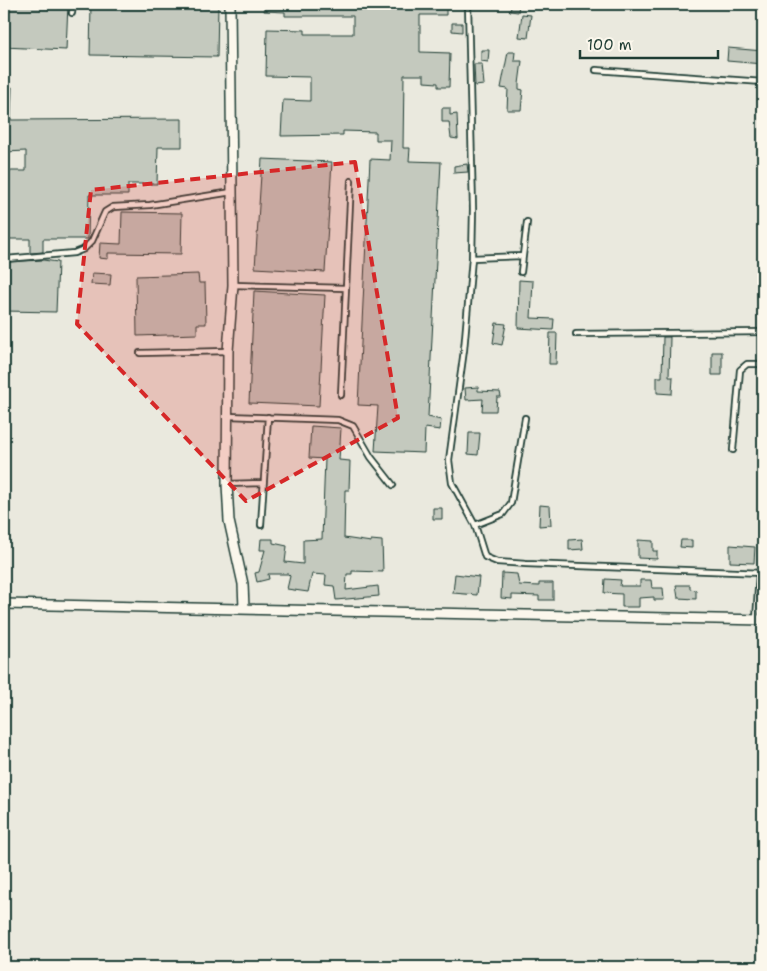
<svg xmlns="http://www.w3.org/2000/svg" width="767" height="971" viewBox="0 0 767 971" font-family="'Shantell Sans',sans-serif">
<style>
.built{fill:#eae9de}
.building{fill:#c4c9be;stroke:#1f3d34}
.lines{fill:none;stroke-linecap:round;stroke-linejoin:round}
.lane-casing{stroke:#1f3d34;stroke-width:8}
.street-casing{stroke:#1f3d34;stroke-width:12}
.lane{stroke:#fbf7ec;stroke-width:4.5}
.street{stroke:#fbf7ec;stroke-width:9}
.marked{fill:#d62828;fill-opacity:0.2;stroke:#d62828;stroke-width:4;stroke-dasharray:10 6;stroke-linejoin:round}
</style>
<rect width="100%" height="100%" fill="#fbf7ec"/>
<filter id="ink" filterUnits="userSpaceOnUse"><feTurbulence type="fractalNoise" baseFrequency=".02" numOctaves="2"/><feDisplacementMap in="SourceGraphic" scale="10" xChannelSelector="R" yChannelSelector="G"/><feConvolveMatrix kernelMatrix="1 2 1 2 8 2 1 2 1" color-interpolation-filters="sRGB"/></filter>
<g filter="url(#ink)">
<path class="built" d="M4,4H763V967H4Z"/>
<path class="building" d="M4,4H68L66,50L4,47Z
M91,4H218L217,57L90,55Z
M264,4H446V15H420V52L450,53L449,87H438V83L424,82V75H404L403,148H410L409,161L441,162L428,417L441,420L440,430L425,428L424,453L375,451L378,406L358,405L370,159L390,160L391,140H376V132L343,131V135L281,136L283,100L310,101V77L266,76L267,29L305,30V34H353V16H285V12L264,11Z
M512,4H519L518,12L510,11Z
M522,14L531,15L528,38L519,37Z
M452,23H462V32L452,31Z
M728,48L763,51V64L727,61Z
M481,50H489L488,62L481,61Z
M508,52H515L514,61H522L519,84V89L523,90L521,110H507L508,89L501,88Z
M474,64H482L484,85L475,86Z
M4,86L12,87L11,120L182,119V147H158L157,184H128V195H89L88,239H43V252L30,253V239H4V171H26V151L6,152L4,131Z
M442,108H450V115L457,114L458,139L451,138L449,122H442Z
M262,159L332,162L325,272L255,268Z
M467,164L468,172L454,173V166Z
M122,212L182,213L181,254L108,253V259L99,258L100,243L121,244Z
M43,260L58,262L56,312L4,311V262Z
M92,273L111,274L110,285L91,284Z
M198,274L199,283H205L206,324H197V334L137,336L136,276Z
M519,280L533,281L531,318L554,319L553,330L518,328Z
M254,291L325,295L319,406L249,403Z
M496,323L506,324L502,345L493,343Z
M550,333H557L556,364H549Z
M663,337H670L669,377H673L672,394L657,393V377H662Z
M712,352H722V375H712Z
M478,387V391L500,392L501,397H497L496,411H482L483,399L466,400L465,388Z
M311,426L341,428L339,460L350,461L349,490H345L344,538L371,542V540L382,541L383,572L352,571V574H347L346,590L378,586L379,596L336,600L334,586L325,585L326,575L312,574L308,592L287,589L290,576L288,574H268L269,579L257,582L255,573L259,572L265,550H260L261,539H273V543L287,546L285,562L303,564V540L322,539L325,459L309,458Z
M469,433H480L478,455L468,454Z
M540,505L550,506L551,525L539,526Z
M433,508H442V519H433Z
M582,539L583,549L569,550V540Z
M638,540L653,541V551H657V559L638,558Z
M681,540H692V548L680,547Z
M730,545L755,547L754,563L730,562Z
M502,573L517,574L519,585L539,586V583H553V600H539V596L512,595V599L501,598Z
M455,574L479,577L477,595L453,593Z
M605,579L621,580L620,586H640V580H651L652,588H663L664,600H654V597L639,598V607H622V594L604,593Z
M676,585H690V589L696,590V599L678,598Z"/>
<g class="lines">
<g class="lane-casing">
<path id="lane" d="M468,4L473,209L472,258L464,350L449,460L452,483L475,525L485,557L497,562L526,564L763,573
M72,13L73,4
M596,70L763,82
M472,258L522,256
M6,259L74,253L84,249L92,241L105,212L113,207L150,205L232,192
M521,272L527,222
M233,285L346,288
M576,334L763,332
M140,353L228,351
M341,395L351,181
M228,416L338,420L353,426L371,457L393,485
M733,450L740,370L747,364H763
M227,484L263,483
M261,525L268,417
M475,525L503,514L511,503L525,418
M756,620L759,573"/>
</g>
<g class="street-casing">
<path id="street" d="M230,4L233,285L228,351L227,484L229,521L243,584L244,608
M4,604L763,620"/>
</g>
<use href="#lane" class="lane"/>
<use href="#street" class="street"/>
</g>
</g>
<path class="marked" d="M355,162L398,418L246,501L77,324L91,190Z"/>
<rect width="767" height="971" fill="none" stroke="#fbf7ec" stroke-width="20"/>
<rect x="10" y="10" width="747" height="951" fill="none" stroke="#1f3d34" stroke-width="2" filter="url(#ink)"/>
<path d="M580 50v8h138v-8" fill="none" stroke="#1f3d34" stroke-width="2.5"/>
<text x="587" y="50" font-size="15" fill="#1f3d34" stroke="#fbf7ec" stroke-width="4" paint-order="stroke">100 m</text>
</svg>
